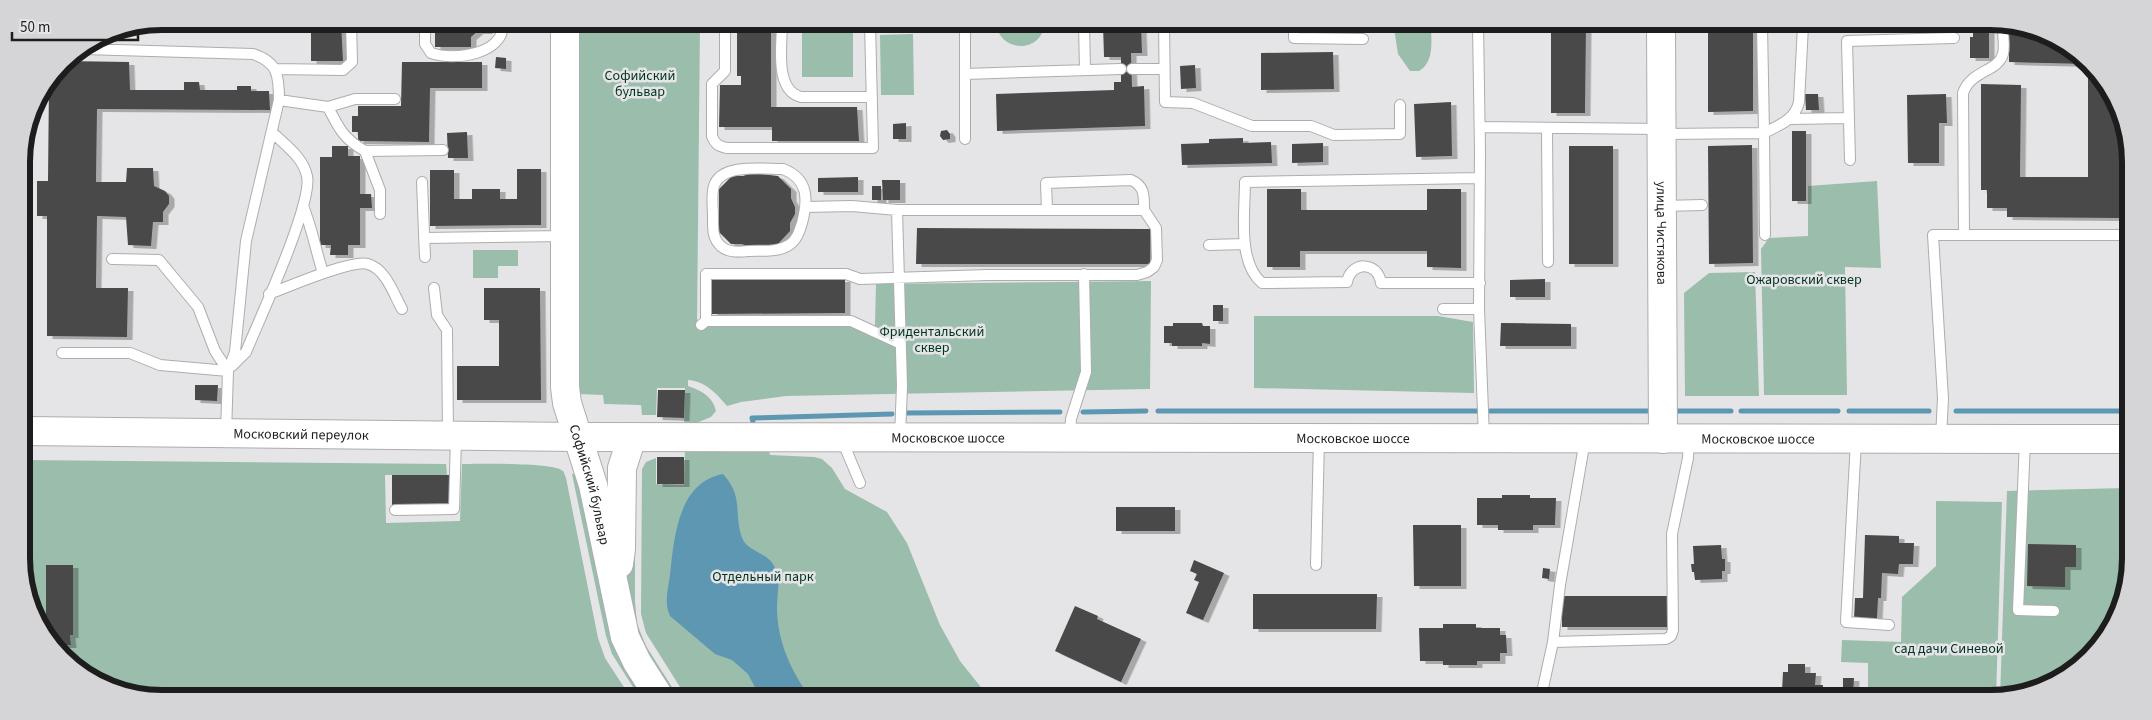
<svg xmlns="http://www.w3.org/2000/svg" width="2152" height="720" viewBox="0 0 2152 720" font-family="'Source Sans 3',sans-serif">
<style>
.green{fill:#9bbdab}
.water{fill:#5d97b2}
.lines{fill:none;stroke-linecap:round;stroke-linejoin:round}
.stream{stroke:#5d97b2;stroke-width:5}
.building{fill:#49484a;filter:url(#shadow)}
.lane-casing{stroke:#adadaf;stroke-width:12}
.secondary-casing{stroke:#adadaf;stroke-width:30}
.lane{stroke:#fff;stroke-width:10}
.secondary{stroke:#fff;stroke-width:28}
.labels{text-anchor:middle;stroke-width:5;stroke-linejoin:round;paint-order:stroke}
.park-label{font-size:14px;fill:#013320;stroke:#e5e5e7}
.street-label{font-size:14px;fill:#1d1d1d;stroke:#e5e5e7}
.rim{fill:none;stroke:#1d1d1d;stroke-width:6}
</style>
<defs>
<filter id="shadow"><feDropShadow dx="5.5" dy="3" stdDeviation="0" flood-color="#0004"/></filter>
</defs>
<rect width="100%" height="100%" fill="#e5e5e7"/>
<path class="green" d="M578,22L700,23L697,326L875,325L876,284L1151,281L1150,389L786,396L741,402L727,406C717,394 705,381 688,380V386C701,390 713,397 716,411L711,417L684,428L685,388H657L656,415H642L641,405L604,404L603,395L578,394Z
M802,23H853V77H802Z
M881,23H909L910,31H881Z
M996,23L1044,24C1042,54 999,53 996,23Z
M1402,24L1431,25C1431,40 1435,62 1419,71H1410L1398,54L1394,28Z
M913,34L914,95H881L880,35Z
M1877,181L1881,268L1845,267L1847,395H1764L1761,249L1769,238L1808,236V186Z
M473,250H518V266H498V278H473Z
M1755,272L1759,396H1685L1684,293L1709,273Z
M1254,316H1438L1473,322L1474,393L1254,388Z
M685,447L769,451L770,455L814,457L822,459L832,468L845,489L887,512L907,543L940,625L960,661L988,696L685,695L646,633L641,614L642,469L646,462L656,458V484L684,485Z
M23,460L446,464L447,475H385L386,523L460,521L462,464C479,464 554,462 563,471C564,472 566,478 566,478L598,638L605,658L629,695L125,694L56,651L53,645H71L70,635H73V565H46V629L24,585Z
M579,473L646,695H638L612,654L606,636L572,474Z
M627,476H635V601L637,624L646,646L677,695H668L639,650L627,585Z
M2126,488V595L2107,636L2076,669L2000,698L2007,491Z
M1936,501L2002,502L1996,698H1868V663L1841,662L1842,640L1901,642L1902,597L1936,566Z"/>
<path class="water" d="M723,474C743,496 734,509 741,535C745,552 769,552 775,568C781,581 777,593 777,607C777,640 790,669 809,696L759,695L748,674L732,660L715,654L670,616C664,603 668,589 670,575C674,538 678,482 723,474Z"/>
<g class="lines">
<path class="stream" d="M1158,411H1477
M1490,411H1648
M1676,411H1731
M1741,411H1838
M1849,411H1929
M1956,411H2127
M1083,412L1146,411
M906,413L1060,412
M753,422L752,418L892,414"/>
</g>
<path class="building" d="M315,22H341L343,61H311V30L315,27Z
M435,22H487V31H478L471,37V47H435Z
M737,23H771V107H857L859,141H772V127H719L720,85H741V76H737Z
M1103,24H1141L1142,53H1131L1132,87L1144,86L1145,126L997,131L996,94L1114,90V82H1121V57H1104Z
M1317,24H1368V26H1366V30H1337L1317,28Z
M1551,25H1586L1585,113H1551Z
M1708,25H1753V111L1708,112Z
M1989,26V58H1970V37H1973V27Z
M2021,26H2027L2087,64L2009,62V33H2021Z
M1333,52L1334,89L1261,90V53Z
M496,57L506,58V69L495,68Z
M64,61L129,62L130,90H184V82H199L200,90H237V86H251V91H269L270,110L97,109L96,182H126L127,168H153L154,186L165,191L169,196V204L163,212V222H153L151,246L128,245L126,217L97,216L96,288H128L127,337L47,336V216H37V181H48L49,83Z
M402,62H482V88H430L429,142L358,141V132H352V116H358V106H401Z
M2088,64L2096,69L2128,135V194H2121L2120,218L2007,217V208H1987V190H1981V84L2021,85L2020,177H2088Z
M1195,65L1196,88L1181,89L1180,66Z
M1805,94H1818L1819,110H1806Z
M1946,94L1947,123H1939V163H1908L1907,95Z
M1451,102L1452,156L1416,157L1414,104Z
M906,123V139H893V124Z
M947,130L950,134V139L943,140L940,136L941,131Z
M1792,131H1806V201H1792Z
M467,132L468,158H448L447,133Z
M1243,138V143L1271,142L1272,163L1182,165L1181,144L1209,143V139Z
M1323,143V162L1292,163V144Z
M1752,145L1753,263L1709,264L1708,146Z
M332,146H348V156H360V194H371L372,208H360V245H348V255H330L331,245H320V157H332Z
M1569,146H1613V264H1569Z
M517,169H541V225L430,226V170H454V199H472V189H500V199H517Z
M752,173L778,176L791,189V198L795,207V214L790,223V231L778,244L749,247L742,244H731L719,232V189L732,176H743Z
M858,177V192H818V178Z
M882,180H900V200H883Z
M872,186H881V200H872Z
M1267,189H1301V210H1427V189H1461V268L1427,267V251H1300V267H1267Z
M917,228L1151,229L1150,264H916Z
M845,279V313L712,314V280Z
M1545,279V297H1510V280Z
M484,288H540L541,400H457V366H499V320H484Z
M1213,305H1223V321H1213Z
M1173,323H1202L1203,326H1210V344L1202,343V346H1172V343H1164V326H1173Z
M1501,323L1571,324V346H1500Z
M195,385H218L217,401L195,400Z
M658,390H685L684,418L657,417Z
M657,457H684V484H657Z
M392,475H449L450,505H392Z
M1502,495H1530V498H1556L1555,525H1533V530H1498V525H1477V498H1502Z
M1116,507H1175V531H1116Z
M1413,525H1461V586H1414Z
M1865,535L1899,536V543H1914L1913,564H1899L1898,574L1882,573L1881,598H1878L1877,619H1854L1855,598H1863Z
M2028,544L2076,545V567H2065V587L2027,586Z
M1721,545L1722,559H1725V571H1722V579L1695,580L1694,572H1692L1691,564H1694L1693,546Z
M1194,560L1224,573L1203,620L1186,613L1199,582L1194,580L1197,574L1190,571Z
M46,565H73V635H70L71,645H53L46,629Z
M1543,568L1550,569L1549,579L1542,578Z
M1253,594H1377L1376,629H1253Z
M1562,596H1668V627H1562Z
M1075,606L1098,616L1097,619L1141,639L1121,682L1055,651Z
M1443,624H1476V628H1500V635H1506L1507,653H1500V661H1477V665H1443V661H1420L1419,628H1443Z
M1788,664H1805V673H1816L1815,685H1823L1822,698H1774V691H1782L1783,672H1788Z
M1843,678H1854L1853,696L1843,695Z
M1412,693L1438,696V697H1411Z"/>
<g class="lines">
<g class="lane-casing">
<path id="lane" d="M425,22V44L431,53C454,61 505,55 503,22
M725,23V71L712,84V136C715,144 718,146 727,148H873L870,23
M782,23C782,45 774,90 801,97H872
M965,23V139
M503,24H565
M1084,24L1085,69
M1164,24L1165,102L1193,103L1252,126H1311L1334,135L1400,134V105
M1294,24V38L1363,39
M1478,25L1480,151L1479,309L1484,437
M1762,25L1764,133C1779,125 1795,120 1799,102L1803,26
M83,49L253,54C278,62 279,76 279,100L246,241L235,352L228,371L226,433
M103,49V35
M275,69L343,70L352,62L351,22
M1132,69H1164
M965,74L1121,69
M279,100L328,107C339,129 344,139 365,151L380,190V214
M328,107L355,99H395
M1791,119L1849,118
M1480,127L1661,129
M1547,128L1548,262
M1663,134L1764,133L1765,235
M365,151L443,150
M1850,160L1847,41L1954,38
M783,169C809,179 808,200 802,223C799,232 797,240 789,245C777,253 761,250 748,251C740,252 729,253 722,247C712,239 713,228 713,216C713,206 711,194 714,186C721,163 764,169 783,169Z
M422,182L425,257
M303,206C312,228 316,251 323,273
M1663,206L1702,205
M897,210L902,386L900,436
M1047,210L1046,183L1131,180C1145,186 1144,196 1144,210
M1964,234L1963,93C1971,70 1998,72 2003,54C2005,47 2003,37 2003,30L2006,26
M424,238L565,236
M1209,245L1245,244
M112,259L159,260L198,307L215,351L228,371
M1480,283H1381C1378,261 1351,261 1347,282L1262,283C1237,262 1245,212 1245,182L1480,178
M434,288L437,315L447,330L448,435
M269,294C288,287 352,259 368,264C386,269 394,295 402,309
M1443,309H1479
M706,321V274H846L860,279L988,275H1137L1147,272L1154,267L1157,260L1156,228L1144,210H897L852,206L806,207
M701,325L706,321H851L901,344
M62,353H130L160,365L228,371
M232,366L246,352C259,320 313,204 307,176C303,157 285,145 272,132
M1070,435L1071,419L1086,372L1084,274
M1941,438L1943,398L1933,235H2128
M842,440L860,483
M2025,440L2018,610L2054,611
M1856,441L1846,622L1889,625
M395,510L454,509L456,437
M1316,565L1319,439
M1553,642L1666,639L1671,636L1673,630L1672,534L1688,458L1689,440
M1541,697L1553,642L1560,585L1585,440"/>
</g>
<g class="secondary-casing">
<g id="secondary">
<path id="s1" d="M565,22V387L567,403L593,485L625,637L637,662L658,695"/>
<path id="s2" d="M1661,25L1663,439"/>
<path id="s3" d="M23,431L578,437L2127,439"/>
<path d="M619,564L621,549L622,468L632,437"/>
</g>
</g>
<use href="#lane" class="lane"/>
<use href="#secondary" class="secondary"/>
</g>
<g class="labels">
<g class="park-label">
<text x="640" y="80">Софийский<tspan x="640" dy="16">бульвар</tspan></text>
<text x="1804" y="284">Ожаровский сквер</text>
<text x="932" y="336">Фридентальский<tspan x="932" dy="16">сквер</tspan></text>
<text x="763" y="581">Отдельный парк</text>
<text x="1949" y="653">сад дачи Синевой</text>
</g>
<g class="street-label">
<text dy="5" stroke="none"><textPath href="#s2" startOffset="208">улица Чистякова</textPath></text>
<text dy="5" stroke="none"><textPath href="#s3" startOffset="278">Московский переулок</textPath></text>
<text dy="5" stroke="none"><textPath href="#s3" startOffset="925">Московское шоссе</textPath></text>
<text dy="5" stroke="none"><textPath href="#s3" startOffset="1330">Московское шоссе</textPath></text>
<text dy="5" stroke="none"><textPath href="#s3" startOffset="1735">Московское шоссе</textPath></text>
<text dy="5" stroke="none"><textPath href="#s1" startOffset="466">Софийский бульвар</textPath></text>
</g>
</g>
<path d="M0 0H2152V720H0ZM162 30H1990A132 132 0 0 1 2122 162V558A132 132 0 0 1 1990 690H162A132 132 0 0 1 30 558V162A132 132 0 0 1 162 30Z" fill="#d5d5d7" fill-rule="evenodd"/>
<path class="rim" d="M162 30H1990A132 132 0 0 1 2122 162V558A132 132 0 0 1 1990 690H162A132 132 0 0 1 30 558V162A132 132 0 0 1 162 30Z"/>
<path d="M12 32v8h126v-8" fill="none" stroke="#1d1d1d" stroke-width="2.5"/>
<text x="20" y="32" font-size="15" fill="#1d1d1d" stroke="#e5e5e7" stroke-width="4" paint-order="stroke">50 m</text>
</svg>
